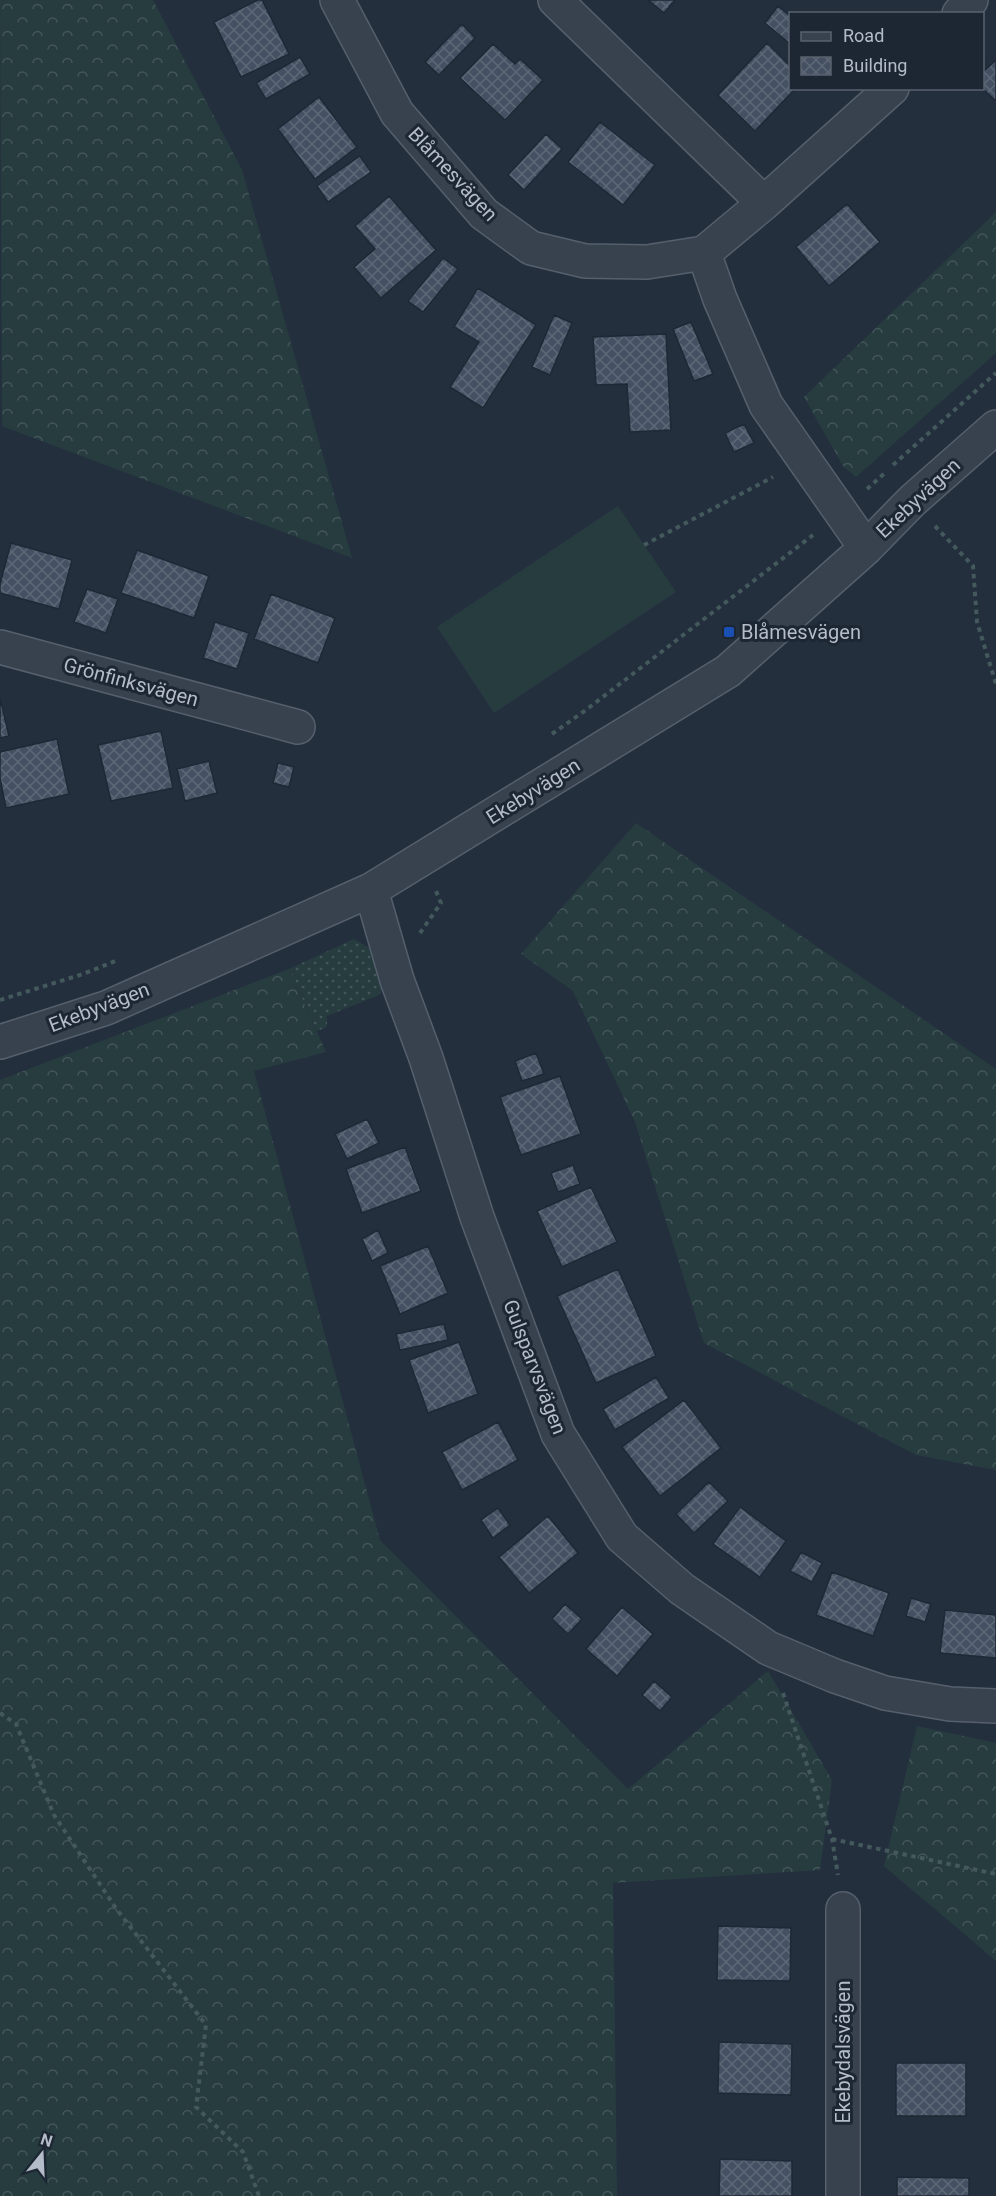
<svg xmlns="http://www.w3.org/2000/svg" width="996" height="2196" viewBox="0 0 996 2196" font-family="Roboto,sans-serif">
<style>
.grass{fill:url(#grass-dots)}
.forest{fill:url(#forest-crowns)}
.garden{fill:#263c3f}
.building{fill:url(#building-cross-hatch);stroke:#1f2835;stroke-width:1.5}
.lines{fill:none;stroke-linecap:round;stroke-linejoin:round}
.minor-casing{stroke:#565f6c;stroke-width:36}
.path{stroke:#44595c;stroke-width:4;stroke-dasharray:4.5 4.5;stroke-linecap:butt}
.minor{stroke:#38414e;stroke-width:33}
.transit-dot{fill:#1a4fb4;stroke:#1d2633;stroke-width:2}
.labels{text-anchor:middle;stroke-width:6;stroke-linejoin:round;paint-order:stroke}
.street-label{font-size:20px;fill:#b4bcc9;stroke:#1d2633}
.poi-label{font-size:20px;fill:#b4bcc9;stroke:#1d2633;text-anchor:start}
</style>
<defs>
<pattern id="grass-dots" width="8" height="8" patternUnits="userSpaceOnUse" patternTransform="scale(1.5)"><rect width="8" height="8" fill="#263c3f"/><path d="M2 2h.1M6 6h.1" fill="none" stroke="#435659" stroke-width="1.8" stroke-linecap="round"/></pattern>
<pattern id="forest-crowns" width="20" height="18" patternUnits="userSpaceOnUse" patternTransform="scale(1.5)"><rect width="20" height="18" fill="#263c3f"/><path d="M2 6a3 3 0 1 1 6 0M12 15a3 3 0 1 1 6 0" fill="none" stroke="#435659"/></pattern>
<pattern id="building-cross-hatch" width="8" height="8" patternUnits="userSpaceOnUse" patternTransform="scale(1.5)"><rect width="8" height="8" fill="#455162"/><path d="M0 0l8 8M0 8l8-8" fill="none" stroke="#5d6877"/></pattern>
</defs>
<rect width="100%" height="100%" fill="#242f3e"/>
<path class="grass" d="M354,939L376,952L386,981L379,995L327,1016V1027L317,1031L289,969Z"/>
<path class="forest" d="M0,0H153L242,170L352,558L2,426Z
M996,212V353L856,477L843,466L804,397Z
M636,823L996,1069V1470L916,1455L704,1343L635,1122L573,991L521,954Z
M289,969L326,1052L254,1071L380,1540L628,1789L768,1671L832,1780L820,1870L613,1883L617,2196H0V1080Z
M917,1726L996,1743V1961L884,1866Z"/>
<path class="garden" d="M618,506L676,592L494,713L437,627Z"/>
<path class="building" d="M258,0H262L289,54L241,77L214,22Z
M648,0H675L664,13Z
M778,6L790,16V44L765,23Z
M462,24L475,38L439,75L425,62Z
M767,43L790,66V88H796L755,131L718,95Z
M493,44L515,64L520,59L543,80L505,120L460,78Z
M300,57L310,74L266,99L256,83Z
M996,60V101L982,88V73Z
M319,97L357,147L315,179L278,129Z
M600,122L655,165L623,205L568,162Z
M546,134L562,149L524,190L508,175Z
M360,156L371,172L328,202L317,186Z
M389,196L436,250L381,298L354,267L375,249L355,226Z
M847,204L880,242L829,286L796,247Z
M443,258L458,269L423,312L408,301Z
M478,288L536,325L483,408L450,387L479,342L454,327Z
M554,315L572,323L550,375L532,367Z
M691,322L713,374L694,381L673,329Z
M666,334L671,430L630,432L627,384L596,385L593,337Z
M744,424L754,443L734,452L725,433Z
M11,543L72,560L59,609L0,593V584Z
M137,550L209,576L194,618L121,593Z
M87,589L118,599L106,633L74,622Z
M271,594L335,618L318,663L254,639Z
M215,622L249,633L237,669L203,658Z
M0,698L9,736L0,738Z
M161,731L173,788L111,801L98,745Z
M57,739L69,794L6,808L0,778V752Z
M209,761L217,793L185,801L177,769Z
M278,763L294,767L289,787L273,783Z
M536,1053L544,1074L522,1081L515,1061Z
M560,1076L581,1134L521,1155L500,1097Z
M367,1119L379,1143L347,1159L335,1134Z
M405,1147L421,1191L362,1213L346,1169Z
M573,1165L580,1184L558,1192L551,1173Z
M591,1187L617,1242L562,1267L537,1211Z
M378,1230L388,1253L372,1261L362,1239Z
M428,1246L448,1293L400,1314L380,1266Z
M618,1269L656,1356L596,1383L557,1296Z
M444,1324L448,1340L400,1350L396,1334Z
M459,1342L478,1394L428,1413L409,1360Z
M656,1377L669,1398L615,1430L603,1409Z
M684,1400L721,1448L660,1496L622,1447Z
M498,1422L518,1460L462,1490L442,1452Z
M709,1482L728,1501L694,1533L676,1514Z
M740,1507L786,1541L760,1577L713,1544Z
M498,1508L510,1525L493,1538L481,1520Z
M548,1516L578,1553L529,1593L499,1557Z
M801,1552L822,1563L812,1582L790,1571Z
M832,1572L889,1593L873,1636L816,1615Z
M911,1598L931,1604L925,1622L906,1616Z
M565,1604L582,1619L568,1634L552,1619Z
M622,1607L653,1634L617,1676L586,1649Z
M945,1610L996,1615V1658L940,1653Z
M654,1681L672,1697L660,1711L642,1695Z
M718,1926L791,1928L790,1981L717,1980Z
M719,2042L792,2044L791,2095L718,2093Z
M896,2063H966V2116H896Z
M720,2159L792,2161V2196H719Z
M897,2177L969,2178V2196H897Z"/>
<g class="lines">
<g class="minor-casing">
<path id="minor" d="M337,0L397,113L484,214L531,248L585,261L647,262L704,253L720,299L766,405L866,548
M555,0L764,203L892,88
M959,14L971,0
M704,253L764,203
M0,647L298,727
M371,890L397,980L426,1058L477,1217L558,1434L622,1537L682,1589L768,1648L835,1676L885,1693L950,1704L996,1706
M0,1042L106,1008L371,890L728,671L866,548L912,501L996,427
M843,2196V1909"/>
</g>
<path class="path" d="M893,465L996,373
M867,489L886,472
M935,526L973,566L977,622L996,684
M644,545L773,477
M552,734L586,710L813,535
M420,933L441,903L436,891
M0,1000L83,974L118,960
M783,1693L832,1839L838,1875
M0,1713L16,1724L54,1815L115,1907L206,2025L196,2107L243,2152L259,2196
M832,1839L996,1874"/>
<use href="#minor" class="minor"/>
</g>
<rect class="transit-dot" x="723" y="626" width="12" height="12" rx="3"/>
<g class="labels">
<g class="street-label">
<text transform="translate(453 174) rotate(47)" y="7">Blåmesvägen</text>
<text transform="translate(918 498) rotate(-43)" y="7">Ekebyvägen</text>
<text transform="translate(131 682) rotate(15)" y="7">Grönfinksvägen</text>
<text transform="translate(533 791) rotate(-32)" y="7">Ekebyvägen</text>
<text transform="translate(99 1007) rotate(-21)" y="7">Ekebyvägen</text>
<text transform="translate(535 1367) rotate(69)" y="7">Gulsparvsvägen</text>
<text transform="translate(843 2052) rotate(-90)" y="7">Ekebydalsvägen</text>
</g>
<g class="poi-label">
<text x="741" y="639">Blåmesvägen</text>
</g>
</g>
<rect x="789" y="12" width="195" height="78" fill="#1d2633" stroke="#59626f" stroke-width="1.5"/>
<rect x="801" y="32" width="30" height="9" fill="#38414e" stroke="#59626f" stroke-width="1.5"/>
<text x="843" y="42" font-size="18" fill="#b4bcc9">Road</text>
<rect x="801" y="57" width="30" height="18" fill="url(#building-cross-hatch)" stroke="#59626f" stroke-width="1.5"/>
<text x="843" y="72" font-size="18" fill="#b4bcc9">Building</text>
<g transform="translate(42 2154) rotate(18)" stroke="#1d2633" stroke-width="4.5" paint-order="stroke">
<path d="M0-4.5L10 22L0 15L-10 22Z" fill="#b4bcc9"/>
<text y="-9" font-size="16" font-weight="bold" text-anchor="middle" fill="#b4bcc9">N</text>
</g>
</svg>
